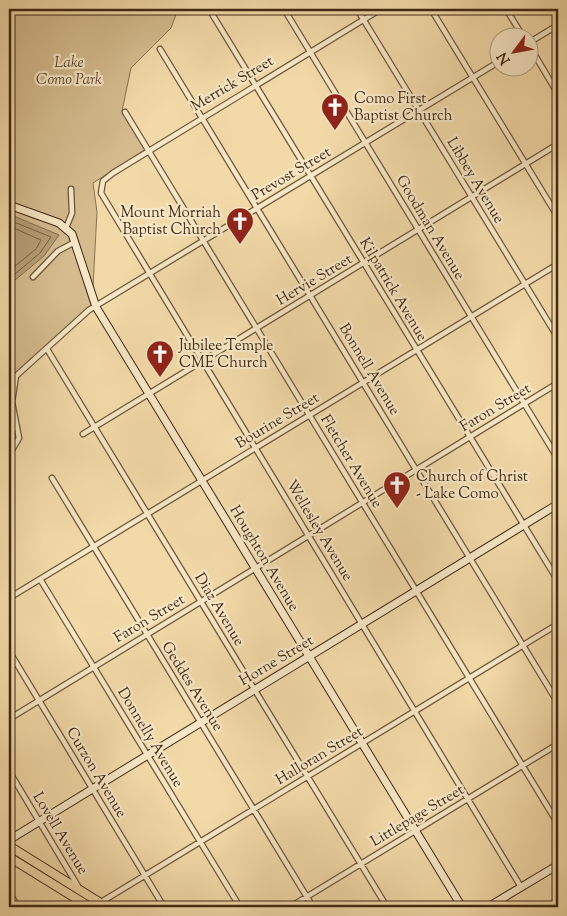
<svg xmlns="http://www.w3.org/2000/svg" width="567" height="916" viewBox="0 0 567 916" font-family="'Sorts Mill Goudy',serif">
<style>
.green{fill:#d4bc8f;stroke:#8a7252}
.water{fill:#b59e76;stroke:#866f4f}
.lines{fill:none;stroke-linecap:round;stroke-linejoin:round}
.shore{stroke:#7a6445;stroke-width:1}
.street-casing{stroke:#6c5539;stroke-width:7}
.secondary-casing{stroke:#402914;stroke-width:9}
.primary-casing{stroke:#402914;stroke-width:10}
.street{stroke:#f7e7c6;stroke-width:4.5}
.secondary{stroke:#f7e7c6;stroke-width:7}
.primary{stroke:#f2daa8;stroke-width:8}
.labels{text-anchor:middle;stroke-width:4.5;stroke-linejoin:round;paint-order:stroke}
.park-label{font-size:15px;font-style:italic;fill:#5e462d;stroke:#f7e7c6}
.street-label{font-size:15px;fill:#402914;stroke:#f7e7c6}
.poi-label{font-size:15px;fill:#402914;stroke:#f7e7c6;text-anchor:start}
</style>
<rect width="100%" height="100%" fill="#f2daa8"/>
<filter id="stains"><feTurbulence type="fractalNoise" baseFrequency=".004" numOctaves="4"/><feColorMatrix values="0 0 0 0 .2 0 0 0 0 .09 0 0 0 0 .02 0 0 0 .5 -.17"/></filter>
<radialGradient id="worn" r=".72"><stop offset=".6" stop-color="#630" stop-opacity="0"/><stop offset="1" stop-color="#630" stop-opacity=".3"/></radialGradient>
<path class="green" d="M9,9H178L171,28L131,68L122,111L145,150L93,183L97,212L92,306L14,375L9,391Z"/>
<path class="water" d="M9,214L59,235L44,256L9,285Z"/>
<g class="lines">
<path class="shore" d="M9,220L51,237L40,253L9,279
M9,226L41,240L36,249L9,271"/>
<g class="street-casing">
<path id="street" d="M209,9L558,581
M284,9L558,459
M357,9L558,338
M381,9L113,173L103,181L101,193L521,887
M431,9L558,217
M506,9L524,38
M530,42L558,25
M530,47L558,94
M160,49L558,703
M125,112L558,824
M66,228L72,213L71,189
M33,277L58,251L75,242
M47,349L387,907
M83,434L558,144
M9,455L19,438L12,402L16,376L89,310L500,61
M52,478L313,907
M40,579L240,907
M9,587L14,595
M9,598L558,264
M9,651L164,907
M9,719L558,383
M9,771L79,888
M9,892L18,907
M93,907L558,624
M290,907L558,744"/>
</g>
<g class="secondary-casing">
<path id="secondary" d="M9,205L59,223L72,234L96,307L462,907
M9,840L558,504
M488,907L558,865"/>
</g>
<g class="primary-casing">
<path id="primary" d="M9,846L107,907
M9,857L90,907"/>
</g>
<use href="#street" class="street"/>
<use href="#secondary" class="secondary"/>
<use href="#primary" class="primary"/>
</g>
<defs>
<g id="church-pin" transform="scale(1.4375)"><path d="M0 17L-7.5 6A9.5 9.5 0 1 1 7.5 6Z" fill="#8f2418" stroke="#f7e7c6"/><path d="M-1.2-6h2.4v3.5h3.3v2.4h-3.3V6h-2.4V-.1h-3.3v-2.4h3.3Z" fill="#fff"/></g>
</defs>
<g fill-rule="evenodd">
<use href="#church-pin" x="335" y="107"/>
<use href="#church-pin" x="240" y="221"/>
<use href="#church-pin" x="160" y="354"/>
<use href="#church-pin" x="397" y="485"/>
</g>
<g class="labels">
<g class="park-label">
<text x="69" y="67">Lake<tspan x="69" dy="17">Como Park</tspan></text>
</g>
<g class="street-label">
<text transform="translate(232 83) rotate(-31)" y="5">Merrick Street</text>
<text transform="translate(291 173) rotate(-31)" y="5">Prevost Street</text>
<text transform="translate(476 180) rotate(59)" y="5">Libbey Avenue</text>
<text transform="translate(431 227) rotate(59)" y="5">Goodman Avenue</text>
<text transform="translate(314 279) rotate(-31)" y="5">Hervie Street</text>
<text transform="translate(394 289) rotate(59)" y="5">Kilpatrick Avenue</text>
<text transform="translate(370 369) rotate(59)" y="5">Bonnell Avenue</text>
<text transform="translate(495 407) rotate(-31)" y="5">Faron Street</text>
<text transform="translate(277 420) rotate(-31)" y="5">Bourine Street</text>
<text transform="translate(352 461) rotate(59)" y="5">Fletcher Avenue</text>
<text transform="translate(320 530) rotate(59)" y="5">Wellesley Avenue</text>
<text transform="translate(265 558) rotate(59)" y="5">Houghton Avenue</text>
<text transform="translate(220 609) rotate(59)" y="5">Diaz Avenue</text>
<text transform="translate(149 618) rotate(-31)" y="5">Faron Street</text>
<text transform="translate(276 660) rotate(-31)" y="5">Horne Street</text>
<text transform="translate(193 686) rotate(58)" y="5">Geddes Avenue</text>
<text transform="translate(151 737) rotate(59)" y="5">Donnelly Avenue</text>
<text transform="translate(319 755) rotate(-31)" y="5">Halloran Street</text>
<text transform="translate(97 772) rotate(59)" y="5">Curzon Avenue</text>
<text transform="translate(417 815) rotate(-31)" y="5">Littlepage Street</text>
<text transform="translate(61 833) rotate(59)" y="5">Lovell Avenue</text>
</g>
<g class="poi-label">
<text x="354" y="103">Como First<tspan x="354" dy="17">Baptist Church</tspan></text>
<text x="221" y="217" text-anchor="end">Mount Morriah<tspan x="221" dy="17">Baptist Church</tspan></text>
<text x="179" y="350">Jubilee Temple<tspan x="179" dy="17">CME Church</tspan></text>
<text x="416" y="481">Church of Christ<tspan x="416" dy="17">- Lake Como</tspan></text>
</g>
</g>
<rect width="567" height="916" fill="none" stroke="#f2daa8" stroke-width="30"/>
<rect x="10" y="10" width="547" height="896" fill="none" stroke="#402914" stroke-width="2.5"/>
<rect x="15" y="15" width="537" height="886" fill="none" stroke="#402914"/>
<g transform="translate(514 52) rotate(238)"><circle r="24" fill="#f7e7c6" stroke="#ae9b7f"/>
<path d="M0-4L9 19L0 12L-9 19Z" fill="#8f2418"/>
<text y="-8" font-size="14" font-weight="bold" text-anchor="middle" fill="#402914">N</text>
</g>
<rect width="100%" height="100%" filter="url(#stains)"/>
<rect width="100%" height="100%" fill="url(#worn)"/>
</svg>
